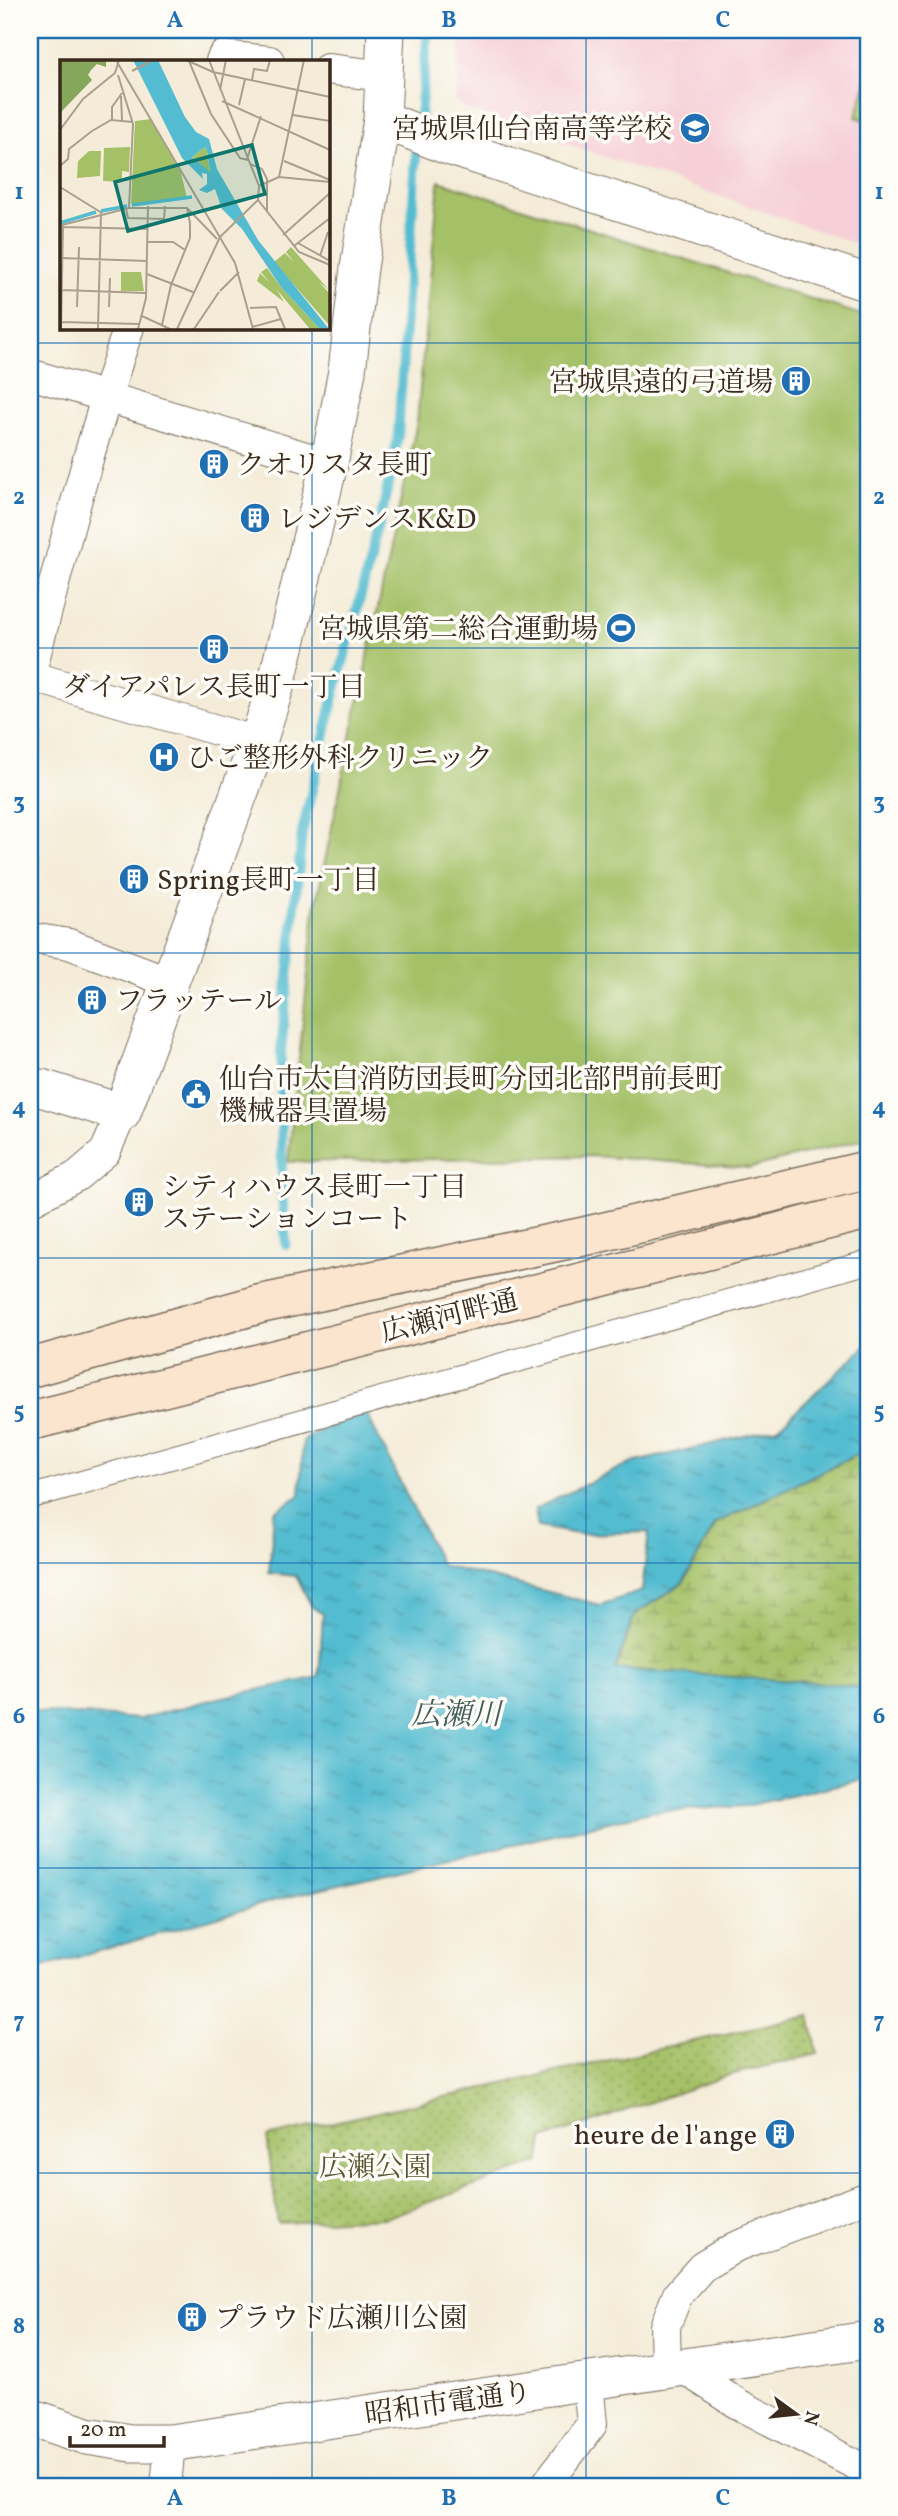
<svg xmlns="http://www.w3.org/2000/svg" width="898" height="2516" viewBox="0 0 898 2516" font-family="Vollkorn,'Noto Serif JP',serif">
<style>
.built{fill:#f6cfd7}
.wetland{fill:url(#wetland-marsh);stroke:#707642;stroke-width:2}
.park{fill:url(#park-dots);stroke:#707642;stroke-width:2}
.garden{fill:#a5c167;stroke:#707642;stroke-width:2}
.water{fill:url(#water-ripples);stroke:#477377;stroke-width:2}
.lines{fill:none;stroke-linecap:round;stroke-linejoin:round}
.stream{stroke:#53bcd0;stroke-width:10}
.pedestrian-casing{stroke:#7c6e5f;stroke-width:25}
.minor-casing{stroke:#7c6e5f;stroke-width:32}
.tertiary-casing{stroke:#7c6e5f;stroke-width:39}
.secondary-casing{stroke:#7c6e5f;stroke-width:41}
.pedestrian{stroke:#fff;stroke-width:23}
.minor{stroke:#fff;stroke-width:30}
.tertiary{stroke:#fff;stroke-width:37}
.secondary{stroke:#fce5cf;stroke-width:38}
.grid{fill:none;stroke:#1f6fb2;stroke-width:2;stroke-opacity:0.55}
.labels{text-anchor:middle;stroke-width:7;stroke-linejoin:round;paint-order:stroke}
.poi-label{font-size:28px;fill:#3b2a1e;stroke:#fdfcf7;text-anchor:start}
.street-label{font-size:28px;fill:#3b2a1e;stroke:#fdfcf7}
.park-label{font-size:28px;fill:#5b5734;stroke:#fdfcf7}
.water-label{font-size:30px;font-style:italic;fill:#435d5c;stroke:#fdfcf7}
.inset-river{fill:none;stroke:#53bcd0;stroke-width:3.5}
.inset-road{fill:none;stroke:#aa9e8e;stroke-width:2}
.view{fill:#0f766e;fill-opacity:0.15;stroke:#0f766e;stroke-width:3.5}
.inset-edge{fill:none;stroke:#3b2a1e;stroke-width:3.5}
.neatline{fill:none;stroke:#1f6fb2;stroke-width:2.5}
.grid-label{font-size:23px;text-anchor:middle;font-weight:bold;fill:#1f6fb2}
</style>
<defs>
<pattern id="wetland-marsh" width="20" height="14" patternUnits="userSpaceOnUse" patternTransform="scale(1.75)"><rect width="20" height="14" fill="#a5c167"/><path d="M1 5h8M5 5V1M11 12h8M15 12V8" fill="none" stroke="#889d54"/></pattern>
<pattern id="park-dots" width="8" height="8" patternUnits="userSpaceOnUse" patternTransform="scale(1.75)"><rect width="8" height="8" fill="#a5c167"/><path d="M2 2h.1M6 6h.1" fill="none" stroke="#889d54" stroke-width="1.8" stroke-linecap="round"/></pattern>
<pattern id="water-ripples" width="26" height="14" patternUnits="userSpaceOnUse" patternTransform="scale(1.75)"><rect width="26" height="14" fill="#53bcd0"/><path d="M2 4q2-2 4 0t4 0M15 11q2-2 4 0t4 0" fill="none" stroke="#4699a8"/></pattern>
</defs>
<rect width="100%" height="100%" fill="#fdfcf7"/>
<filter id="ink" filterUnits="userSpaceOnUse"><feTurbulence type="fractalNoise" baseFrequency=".0143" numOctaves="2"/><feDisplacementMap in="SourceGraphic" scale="14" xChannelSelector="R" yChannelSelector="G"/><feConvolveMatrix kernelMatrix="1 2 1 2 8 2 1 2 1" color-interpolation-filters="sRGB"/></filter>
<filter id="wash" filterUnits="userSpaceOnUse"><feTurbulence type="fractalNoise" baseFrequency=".00686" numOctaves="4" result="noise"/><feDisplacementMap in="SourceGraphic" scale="28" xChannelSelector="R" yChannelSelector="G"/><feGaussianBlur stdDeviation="1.57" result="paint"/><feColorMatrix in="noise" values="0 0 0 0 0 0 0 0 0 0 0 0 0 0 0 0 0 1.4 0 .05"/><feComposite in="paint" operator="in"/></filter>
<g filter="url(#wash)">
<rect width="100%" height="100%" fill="#f4ecd8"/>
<path class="built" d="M462,30H868V248L466,109L455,100Z"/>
<path class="wetland" d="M868,1449V1689L839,1684L615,1670L635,1614L683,1583L716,1523Z"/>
<path class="park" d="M810,2015L818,2054L729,2075L543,2139L540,2162L385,2218L278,2223L267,2137Z"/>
<path class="garden" d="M868,78V121L856,117Z
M439,181L868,317V1138L750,1168L593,1156L288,1162L315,908L417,422Z"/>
<path class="water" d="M868,1344V1449L716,1523L683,1583L635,1614L615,1669L839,1684L868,1689V1778L746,1806L650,1812L280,1899L30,1971V1711L139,1719L214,1699L319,1677L323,1614L312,1607L296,1576L269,1573L274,1512L300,1495L303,1441L362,1404L441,1565L600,1605L642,1591L649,1532L578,1534L538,1527L535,1509L628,1464L778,1428Z"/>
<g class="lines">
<path class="stream" d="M419,127L428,30
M286,1244L282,1192L281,1051L302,833L331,708L380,523L398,436L417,142"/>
</g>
</g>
<g filter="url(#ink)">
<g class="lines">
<g class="pedestrian-casing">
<path id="pedestrian" d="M30,1497L868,1262"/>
</g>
<g class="minor-casing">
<path id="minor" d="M221,61L223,56L269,61
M327,69L384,76
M30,374L329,464
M30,675C61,558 90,442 129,327
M30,676L258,742
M38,939L69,944L170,982
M30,1201L77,1176L105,1152L122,1113
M684,2369L740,2405L868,2471
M666,2372L665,2326L678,2294L702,2267L735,2247L868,2197
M166,2486L170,2443
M545,2486L592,2424L588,2383"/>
</g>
<g class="tertiary-casing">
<path id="tertiary" d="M382,119L386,30
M30,1088H41L122,1113L258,742L277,681L329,464L347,371L359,268L382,119L445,145L868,283
M30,2417L87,2436L131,2443H170L868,2340"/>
</g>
<g class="secondary-casing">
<path id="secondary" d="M30,1368L260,1304L586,1236L868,1170
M30,1421L868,1210"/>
</g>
<use href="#pedestrian" class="pedestrian"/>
<use href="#minor" class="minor"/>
<use href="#tertiary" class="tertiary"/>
<use href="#secondary" class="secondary"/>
</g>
</g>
<path class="grid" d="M312,30V61M586,30V2486M312,327V2486M30,343H868M30,648H868M30,953H868M30,1258H868M30,1563H868M30,1868H868M30,2173H868"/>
<defs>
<g id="school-disc" transform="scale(1.575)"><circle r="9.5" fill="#1f6fb2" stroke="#fdfcf7"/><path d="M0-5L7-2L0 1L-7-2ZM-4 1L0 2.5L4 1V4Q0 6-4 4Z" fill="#fff"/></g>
<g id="building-disc" transform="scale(1.575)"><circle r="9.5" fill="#1f6fb2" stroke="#fdfcf7"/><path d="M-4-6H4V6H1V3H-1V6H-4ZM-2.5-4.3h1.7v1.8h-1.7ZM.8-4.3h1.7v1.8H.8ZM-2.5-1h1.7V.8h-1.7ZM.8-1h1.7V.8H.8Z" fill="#fff"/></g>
<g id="stadium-disc" transform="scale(1.575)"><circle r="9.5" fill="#1f6fb2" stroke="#fdfcf7"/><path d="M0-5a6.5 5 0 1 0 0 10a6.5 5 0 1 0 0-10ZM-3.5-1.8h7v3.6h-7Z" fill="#fff"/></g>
<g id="hospital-disc" transform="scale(1.575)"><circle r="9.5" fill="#1f6fb2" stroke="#fdfcf7"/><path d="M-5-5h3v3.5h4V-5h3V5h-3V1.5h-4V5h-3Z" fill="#fff"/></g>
<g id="civic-disc" transform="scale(1.575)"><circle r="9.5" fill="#1f6fb2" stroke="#fdfcf7"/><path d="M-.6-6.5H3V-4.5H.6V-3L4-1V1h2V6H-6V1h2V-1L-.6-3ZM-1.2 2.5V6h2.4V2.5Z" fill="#fff"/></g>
</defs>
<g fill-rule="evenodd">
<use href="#school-disc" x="695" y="128"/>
<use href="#building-disc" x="796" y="381"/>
<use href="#building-disc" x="214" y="464"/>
<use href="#building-disc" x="255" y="518"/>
<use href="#stadium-disc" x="621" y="628"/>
<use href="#building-disc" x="214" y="649"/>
<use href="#hospital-disc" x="164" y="757"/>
<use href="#building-disc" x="134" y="879"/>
<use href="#building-disc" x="92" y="1000"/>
<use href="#civic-disc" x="196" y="1094"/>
<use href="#building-disc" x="139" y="1202"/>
<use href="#building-disc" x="780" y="2134"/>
<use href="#building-disc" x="192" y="2317"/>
</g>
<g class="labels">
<g class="poi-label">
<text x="672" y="138" text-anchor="end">宮城県仙台南高等学校</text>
<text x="773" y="391" text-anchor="end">宮城県遠的弓道場</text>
<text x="237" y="474">クオリスタ長町</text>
<text x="278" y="528">レジデンスK&amp;D</text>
<text x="598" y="638" text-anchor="end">宮城県第二総合運動場</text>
<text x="214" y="696" text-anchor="middle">ダイアパレス長町一丁目</text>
<text x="187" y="767">ひご整形外科クリニック</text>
<text x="157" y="889">Spring長町一丁目</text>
<text x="115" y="1010">フラッテール</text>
<text x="219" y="1088">仙台市太白消防団長町分団北部門前長町<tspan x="219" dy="32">機械器具置場</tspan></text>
<text x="162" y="1196">シティハウス長町一丁目<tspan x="162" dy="32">ステーションコート</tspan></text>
<text x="757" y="2144" text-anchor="end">heure de l'ange</text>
<text x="215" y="2327">プラウド広瀬川公園</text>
</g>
<g class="street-label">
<text transform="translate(449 1315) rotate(-14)" y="10">広瀬河畔通</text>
<text transform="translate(448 2402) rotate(-8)" y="10">昭和市電通り</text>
</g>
<g class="park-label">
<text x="375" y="2176">広瀬公園</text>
</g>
<g class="water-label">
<text x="456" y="1724">広瀬川</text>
</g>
</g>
<g transform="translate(60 60)">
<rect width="270" height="270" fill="#f4ecd8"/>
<path d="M231,187L269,230L259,222L269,233V265L214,202L225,193L234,202L226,192ZM207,208L221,227L260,269H250L217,230L224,242L197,221L200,213L209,222L201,212Z" fill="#a5c167"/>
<path d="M0,0H46V7L37,4L31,10L28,15L32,20L0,53Z" fill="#84a75c"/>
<path d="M145,87L147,91L150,113L132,97Z" fill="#a5c167"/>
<path d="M61,212H81L84,231H61Z" fill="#a5c167"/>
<path d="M91,59L121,113L127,138L71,144L75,61ZM70,87L69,112L62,111V122L43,121L44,88ZM29,91H41L40,116L17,118L18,101Z" fill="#a5c167"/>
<path d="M73,0H98L125,57L136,72L149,79L157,109L198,180L269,269H260L221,227L182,169L162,149L155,129L147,133L139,130L147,124V114L142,113L143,119L122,98ZM145,87L147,91L150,112L132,97Z" fill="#53bcd0" fill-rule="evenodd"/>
<path class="inset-river" d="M72,145L132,137M41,151L67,146M0,163L36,152"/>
<path class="inset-road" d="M126,0L153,12L270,37M149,0L199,126L198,140M129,1L151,54L180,98L188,100M57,2L175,203L193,269M72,11L93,0M58,15L73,64L69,148H127L130,163V178L111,225L102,265M192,20L194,9L207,11L210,0M160,30L166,0M61,36L62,60M162,41L270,90M179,45L185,19M233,55L270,61M52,60V47L62,33M0,70L23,39L55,13L59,0M187,99L201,56M224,101L270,120M190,104L202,109L207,119V152M0,106L8,99L9,89L32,71L51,60L73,62M219,117L270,122M199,126L219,117L244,0M0,127L42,153M127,148L157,179M66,149L68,158L104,159L105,146M2,165L69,148M3,167L88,169M223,175L270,133M160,177L198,140L239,192L270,205M87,182H113L125,190M238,183L270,201M234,186L270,158M260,196L268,172M0,198L87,201M87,214L133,232M1,230L86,233M160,231L179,212M17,247L19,187M49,247L50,218M190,248L216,247L225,269M82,256L110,269M1,262L80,264M192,267L221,259M1,269L3,165M38,269L41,153M78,269L86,238L88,146M117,269L160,177M134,269L159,232"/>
<path class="view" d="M192,85L205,134L68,171L55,122Z"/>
<rect width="270" height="270" class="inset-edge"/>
</g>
<rect width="898" height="2516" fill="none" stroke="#fdfcf7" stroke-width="77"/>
<g transform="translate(796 2414) rotate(105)" stroke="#fdfcf7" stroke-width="5" paint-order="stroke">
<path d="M0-5L12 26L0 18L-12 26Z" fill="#3b2a1e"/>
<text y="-10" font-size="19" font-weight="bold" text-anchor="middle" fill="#3b2a1e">N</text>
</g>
<path d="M70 2436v10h94v-10" fill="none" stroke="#3b2a1e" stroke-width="3.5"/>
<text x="80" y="2436" font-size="21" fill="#3b2a1e" stroke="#fdfcf7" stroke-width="5" paint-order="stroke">20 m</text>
<rect x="38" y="38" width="822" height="2440" class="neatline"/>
<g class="grid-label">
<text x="175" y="27">A</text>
<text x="449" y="27">B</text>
<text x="723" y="27">C</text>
<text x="19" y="199">1</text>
<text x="879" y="199">1</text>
<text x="19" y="504">2</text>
<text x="879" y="504">2</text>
<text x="19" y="809">3</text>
<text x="879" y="809">3</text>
<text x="19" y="1114">4</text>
<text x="879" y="1114">4</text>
<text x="19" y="1418">5</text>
<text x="879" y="1418">5</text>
<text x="19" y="1723">6</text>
<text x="879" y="1723">6</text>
<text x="19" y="2028">7</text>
<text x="879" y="2028">7</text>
<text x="19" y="2333">8</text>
<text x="879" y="2333">8</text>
<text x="175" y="2505">A</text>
<text x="449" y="2505">B</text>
<text x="723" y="2505">C</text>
</g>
</svg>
